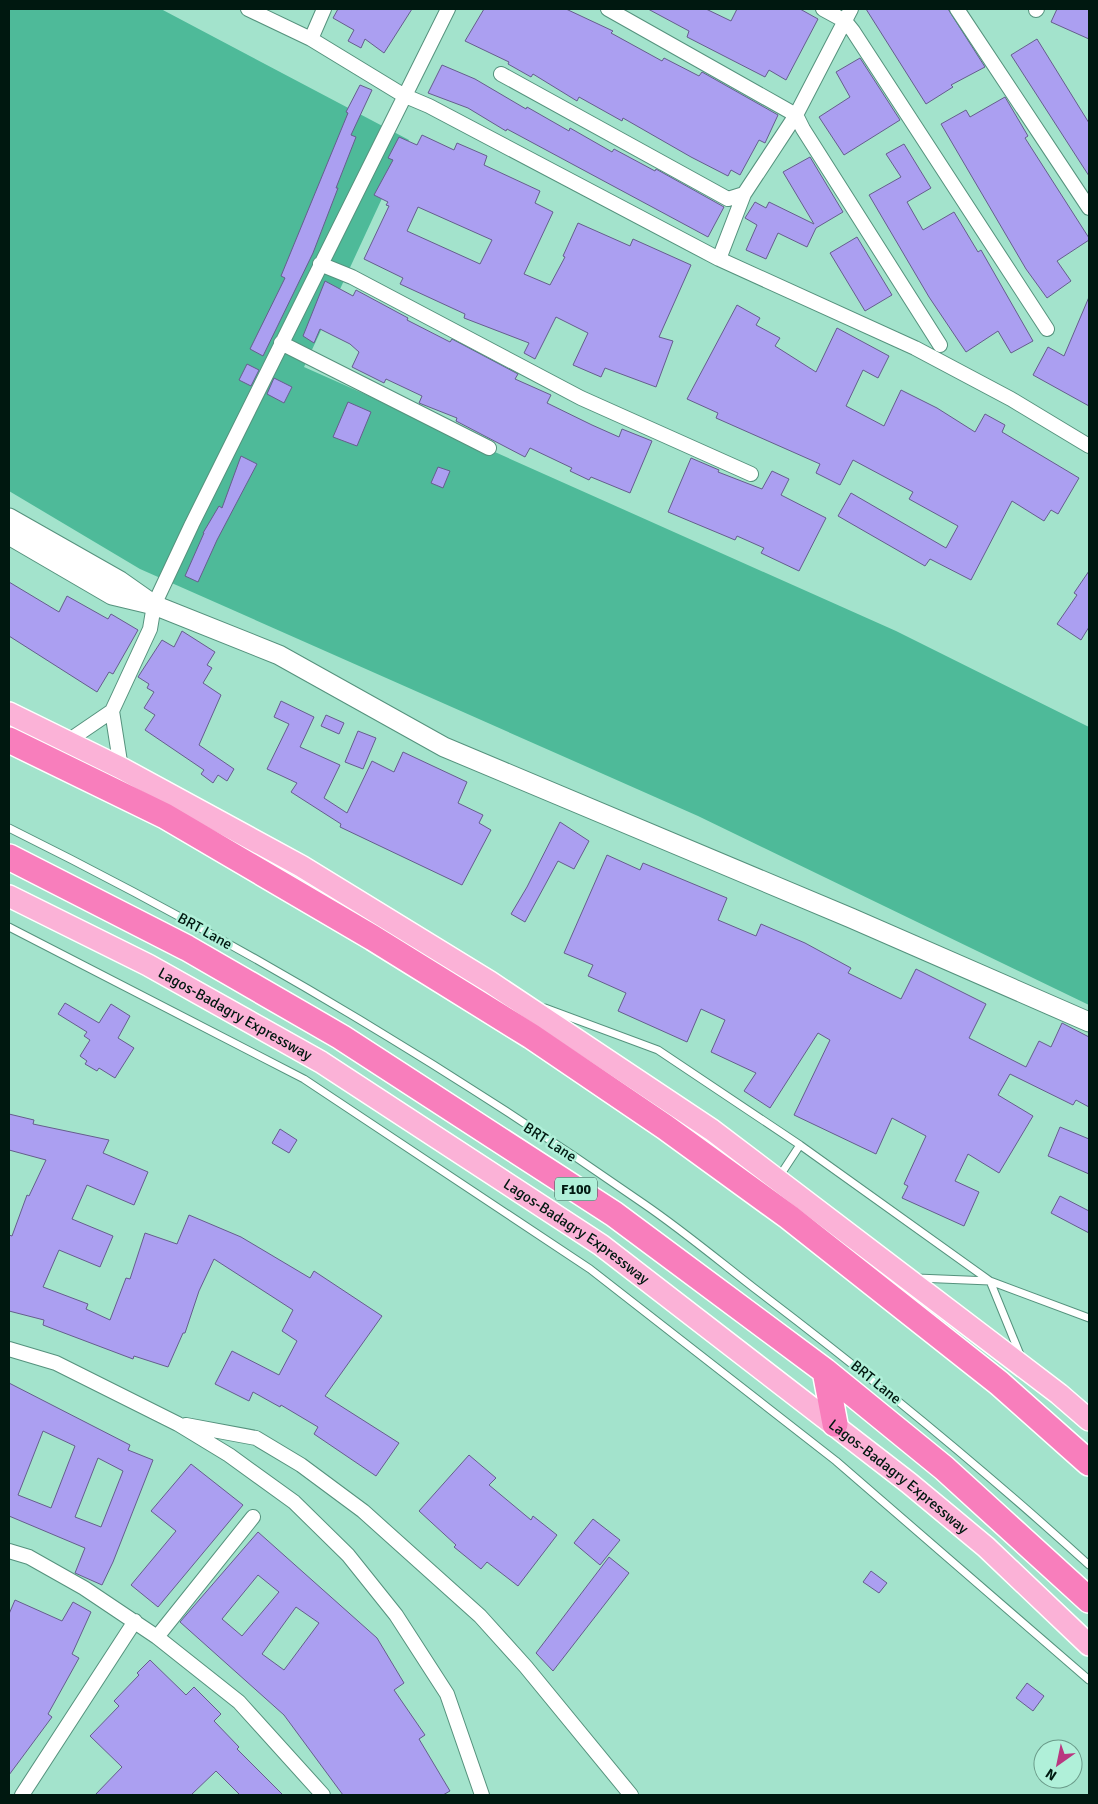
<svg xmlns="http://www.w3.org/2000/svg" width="1098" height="1804" viewBox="0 0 1098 1804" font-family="Signika,sans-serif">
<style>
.green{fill:#4eba99}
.building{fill:#ab9ff1;stroke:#655e8c;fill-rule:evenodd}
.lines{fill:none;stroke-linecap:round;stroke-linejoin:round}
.service-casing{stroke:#55927d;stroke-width:9}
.minor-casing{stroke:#55927d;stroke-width:16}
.secondary-casing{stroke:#55927d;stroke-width:21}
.primary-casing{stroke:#fff;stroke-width:24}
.motorway-casing{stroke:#fff;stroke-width:28}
.service{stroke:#fff;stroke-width:7}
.minor{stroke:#fff;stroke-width:14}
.secondary{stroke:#fff;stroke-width:19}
.primary{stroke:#fbb2d7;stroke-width:21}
.motorway{stroke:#f87ebc;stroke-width:25}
.labels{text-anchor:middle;stroke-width:5;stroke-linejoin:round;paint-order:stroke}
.shield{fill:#b0f0d9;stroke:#35594c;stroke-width:1}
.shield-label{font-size:14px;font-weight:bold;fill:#001810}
.street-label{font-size:15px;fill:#001810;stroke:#b0f0d9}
</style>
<rect width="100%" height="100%" fill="#a3e3cc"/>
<path class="green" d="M9,9H161L409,140L304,367L896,631L1089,727V1005L698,816L140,569L9,491Z"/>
<path class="building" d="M338,9H412L384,53L365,39L361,48L348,41L354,30L333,18Z
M484,9H566L613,31L611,33L662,61L664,58L699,76L702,72L778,115L765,143L759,140L740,175L731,170L728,176L691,157L623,118L622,121L579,97L577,101L533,74L531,77L508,64L509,62L465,41Z
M648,9H706L731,21L737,9H800L818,19L786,80L769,70L765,77L687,37L689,31Z
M866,9H948L985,67L951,85L953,87L926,104Z
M1057,9H1089V39L1051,22Z
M1037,39L1089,123V176L1011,55Z
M860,58L900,120L844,155L819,117L850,97L836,72Z
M442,65L475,79L526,109L527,107L569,131L570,128L612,152L614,149L655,171L656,169L724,207L708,237L507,129L506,131L468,108L428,93Z
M360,85L372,90L351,135L356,137L336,188H338L313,253L263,356L250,349L285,278L281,276L348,113L346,112Z
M1005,97L1028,136L1025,138L1089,238V240L1057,261L1071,281L1047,298L1026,269L941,124L966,110L970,117Z
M422,135L454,150L457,143L487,156L484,165L540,191L535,203L553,212L524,274L550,285L565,257L563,256L578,223L630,246L633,239L691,265L659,337L673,341L656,387L605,368L601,377L573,365L588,333L556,317L535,359L524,353L529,343L464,318L465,314L400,284L403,278L364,259L389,206L386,205L388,202L374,195L393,160L388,158L399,137L417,145ZM418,207L492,240L480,264L407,231Z
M904,144L931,188L907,202L923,230L954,212L978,252L981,250L1033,341L1011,353L998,331L966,352L929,297L869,195L901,177L886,154Z
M810,157L843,212L816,228L807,247L778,233L766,259L746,250L757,225L745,218L755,202L766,208L769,202L814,224L783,172Z
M857,237L892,295L865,311L830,253Z
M325,281L353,296L356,290L408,318L407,320L450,342L452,339L518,374L515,379L551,395L547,403L592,425L619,437L622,429L652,441L630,493L591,477L589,480L570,471L572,468L530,448L525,457L456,421L457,418L419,403L422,396L386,379L384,383L352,367L359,352L350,344L320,329L314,343L303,336Z
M1089,297V406L1033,375L1048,347L1064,356Z
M737,305L760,318L756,325L780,338L775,346L816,372L837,328L889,356L878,378L863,370L846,406L884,426L901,390L937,408L975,432L985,414L1005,425L1002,432L1079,478L1058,514L1051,510L1044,521L1012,501L971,580L930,559L925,566L838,516L851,493L946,548L958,526L909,499L913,492L853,460L840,485L816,473L820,464L716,418L718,413L687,399Z
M247,364L259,370L251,386L239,380Z
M274,378L292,387L284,403L267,394Z
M348,402L371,412L357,446L333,437Z
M241,456L257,464L217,540L198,582L185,576L204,533H203L219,506L222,508Z
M691,458L719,470L718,472L762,489L772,471L789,479L781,495L826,518L799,571L761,553L764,548L737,536L735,540L668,512Z
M438,467L450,471L443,488L431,483Z
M1089,571V627L1081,640L1057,624L1077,595L1074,593Z
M9,582L59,612L67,596L108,619L111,614L138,630L113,674L109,672L97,692L9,636Z
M182,631L215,652L207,665L212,668L203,683L221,695L199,745L234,769L227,781L218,775L213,783L201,774L204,770L145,730L155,715L144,708L154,692L147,688L149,684L138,677L162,640L174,647Z
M281,701L314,717L300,747L340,765L324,798L347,813L372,761L394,772L403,752L467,782L458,803L483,815L479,823L491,830L462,885L340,827L341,824L291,792L297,783L267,769L289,724L274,717Z
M326,715L344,723L339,734L321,726Z
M358,731L376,738L363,769L345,762Z
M560,822L589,841L574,869L558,861L525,922L511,914L527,887Z
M607,855L640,870L643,863L727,898L718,920L756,936L761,924L805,943L851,968L848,973L901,999L916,969L986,1004L969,1038L1026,1067L1039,1041L1051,1047L1062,1023L1089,1037V1107L1076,1100L1073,1105L1010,1074L998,1095L1033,1116L999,1173L968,1154L955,1181L979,1192L964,1226L902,1198L908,1186L904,1184L926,1136L892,1118L876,1154L794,1115L830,1040L818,1033L770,1108L744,1091L756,1073L711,1052L725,1020L701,1009L687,1042L618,1011L626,993L588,976L593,965L564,953Z
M65,1003L99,1023L111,1004L130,1016L118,1038L134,1048L115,1078L99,1068L97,1071L85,1064L87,1061L80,1056L90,1040L84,1036L87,1032L58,1014Z
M9,1114L34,1120L33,1124L109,1140L103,1153L148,1172L134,1205L87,1185L72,1219L113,1236L100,1267L59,1250L43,1287L88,1304L86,1309L110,1320L126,1278L130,1279L145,1233L177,1244L189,1215L241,1237L310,1278L314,1271L382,1316L325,1396L399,1443L376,1476L314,1434L318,1427L281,1405L280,1407L253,1392L249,1401L215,1384L232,1351L279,1375L297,1341L282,1331L293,1310L214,1259L199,1291L185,1333H183L168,1367L134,1356L133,1359L43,1325L44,1320L9,1311V1235L12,1236L27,1195L29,1196L46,1160L9,1150Z
M1060,1127L1089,1139V1174L1048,1156Z
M280,1129L297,1140L289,1153L272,1143Z
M1060,1196L1089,1211V1233L1051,1213Z
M9,1383L130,1445L128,1450L153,1460L113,1562L102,1585L75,1573L85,1548L9,1516ZM43,1431L75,1446L51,1508L18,1495ZM98,1458L123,1471L101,1527L75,1517Z
M469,1455L496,1478L489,1485L531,1520L533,1516L557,1535L518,1586L487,1562L481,1569L454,1547L456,1545L419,1511Z
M191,1464L243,1505L158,1607L131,1585L176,1531L151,1511Z
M593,1519L620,1540L600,1565L574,1543Z
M258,1532L377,1638L404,1683L394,1690L425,1735L419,1739L450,1791L443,1795H343L284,1715L180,1622ZM258,1575L279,1592L242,1636L222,1619ZM296,1607L319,1623L284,1670L262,1654Z
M609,1557L629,1573L553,1671L536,1653Z
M871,1571L887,1583L879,1593L863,1582Z
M15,1600L62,1621L73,1602L91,1612L72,1654L79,1658L48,1714L52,1717L9,1775V1614Z
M150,1660L186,1695L194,1687L221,1714L214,1721L239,1747L237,1749L283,1795H240L216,1771L191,1795H95L122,1767L90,1736L119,1706L114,1701L139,1675L137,1673Z
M1027,1683L1044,1696L1033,1711L1016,1698Z"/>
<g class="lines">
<g class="service-casing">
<path id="service" d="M9,828C229,937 442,1063 644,1204C682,1230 718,1260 754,1288C870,1376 981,1467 1089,1565
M9,927L304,1079L590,1269L836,1461L1089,1680
M545,1008L658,1050L800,1145L990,1281L1021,1357
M779,1177L800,1145
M917,1278L990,1281L1089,1318"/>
</g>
<g class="minor-casing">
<path id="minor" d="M248,9L311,39L403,95L429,106L719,259L915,348L1011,399L1089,446
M608,9L796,115L803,129L940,345
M823,9L845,21L853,31L1047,329
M957,9L1089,208
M1036,10L1037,9
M311,39L324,9
M501,74L728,199L744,194
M719,259L744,194L796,115L851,9
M320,264L352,277L581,398L751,474
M281,343L489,448
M112,711L121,768
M68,741L112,711L150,629L154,605L192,524L448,9
M9,1349L56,1363L178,1424L229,1455L294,1502L348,1555L396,1615L447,1694L482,1795
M186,1425L256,1438L301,1465L363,1511L480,1616L526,1667L631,1795
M9,1551L29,1557L84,1588L157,1637L239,1702L323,1795
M157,1637L253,1517
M22,1795L135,1621"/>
</g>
<g class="secondary-casing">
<path id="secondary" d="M9,518L120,581L147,600
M9,535L112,595L154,605L279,655L444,747L851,918L1089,1022"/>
</g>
<g class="primary-casing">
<g id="primary">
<path d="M9,713L121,768L301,866L490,982L712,1130L1059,1394L1089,1420"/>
<path id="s1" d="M9,896L148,965L321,1062L601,1245L909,1483L986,1547L1089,1645"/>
</g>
</g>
<g class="motorway-casing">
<path id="motorway" d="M9,740L165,816L373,938L531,1036L665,1127L789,1217L999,1383L1089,1463
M9,857L187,948L341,1037L614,1214L825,1371L944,1468L1089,1600
M825,1371L835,1424"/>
</g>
<use href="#service" class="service"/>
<use href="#minor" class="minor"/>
<use href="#secondary" class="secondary"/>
<use href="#primary" class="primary"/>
<use href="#motorway" class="motorway"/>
</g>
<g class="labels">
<rect class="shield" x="555" y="1177.5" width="42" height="23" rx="4"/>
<g class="shield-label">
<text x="576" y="1194">F100</text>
</g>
<g class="street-label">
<text transform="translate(205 931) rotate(29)" y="5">BRT Lane</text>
<text dy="5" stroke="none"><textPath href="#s1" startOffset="255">Lagos-Badagry Expressway</textPath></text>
<text transform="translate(550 1142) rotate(33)" y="5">BRT Lane</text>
<text dy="5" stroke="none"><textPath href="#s1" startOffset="660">Lagos-Badagry Expressway</textPath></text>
<text transform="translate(876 1382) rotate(39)" y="5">BRT Lane</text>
<text dy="5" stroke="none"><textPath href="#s1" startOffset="1065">Lagos-Badagry Expressway</textPath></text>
</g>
</g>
<rect width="1098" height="1804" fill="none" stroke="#001810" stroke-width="20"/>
<g transform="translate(1058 1764) rotate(213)"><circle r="24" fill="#b0f0d9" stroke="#6a9a89"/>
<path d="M0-4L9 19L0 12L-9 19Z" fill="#b93780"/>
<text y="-8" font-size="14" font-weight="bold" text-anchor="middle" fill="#001810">N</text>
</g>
</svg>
